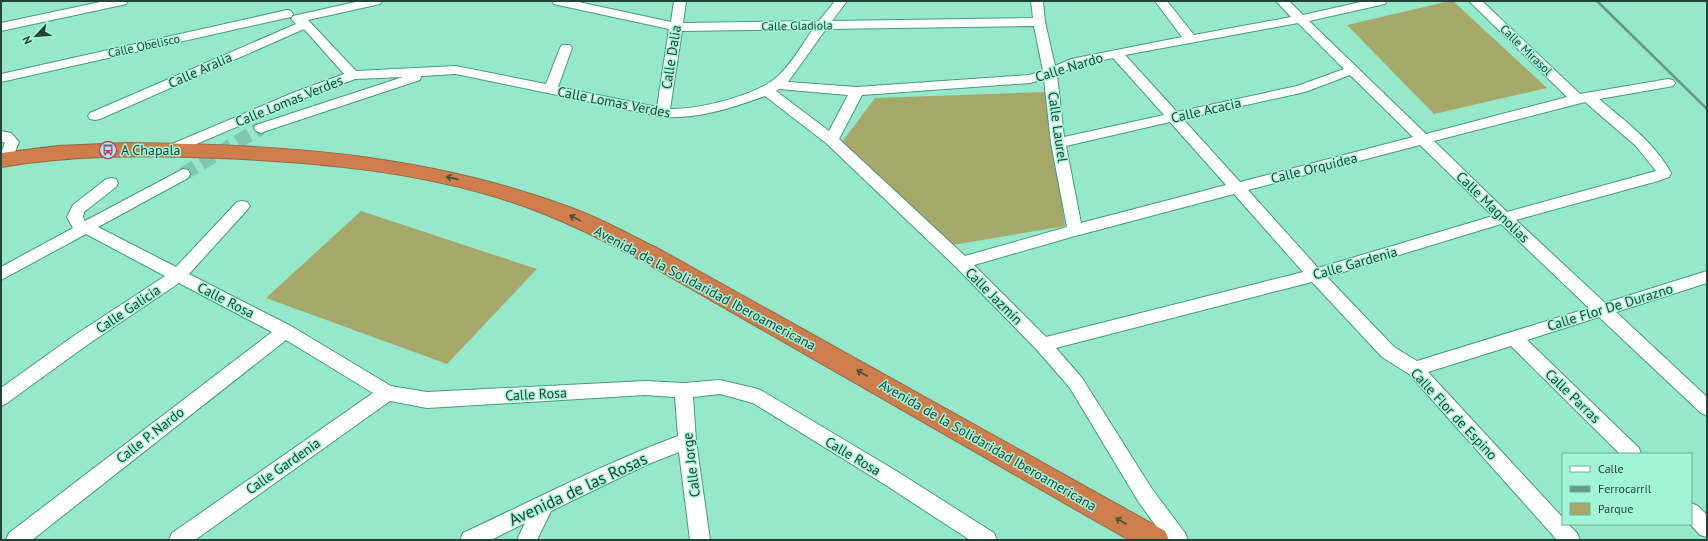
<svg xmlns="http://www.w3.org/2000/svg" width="1708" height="541" viewBox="0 0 1708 541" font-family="'PT Sans',sans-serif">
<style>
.green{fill:#a6a869}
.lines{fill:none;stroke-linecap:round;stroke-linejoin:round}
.street-tunnel{stroke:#7fc7ae;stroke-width:14;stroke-dasharray:14 7;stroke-linecap:butt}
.street-casing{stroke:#479a80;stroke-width:2}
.highway-casing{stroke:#916946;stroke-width:2}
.street{fill:#fff;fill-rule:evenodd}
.highway{fill:#ce7d4d;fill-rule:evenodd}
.rail{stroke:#609c87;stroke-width:2.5}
.oneway{stroke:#444f3c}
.labels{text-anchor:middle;stroke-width:3;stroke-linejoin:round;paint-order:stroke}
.far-street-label{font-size:12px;fill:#214338;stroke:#a3f5d8}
.street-label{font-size:14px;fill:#214338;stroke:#a3f5d8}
.poi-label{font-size:14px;fill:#214338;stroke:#a3f5d8;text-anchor:start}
.near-street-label{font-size:17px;fill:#214338;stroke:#a3f5d8}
</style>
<rect width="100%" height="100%" fill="#96e8cb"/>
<path class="green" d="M1450,1H1453L1547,88L1434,114L1347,25Z
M1047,92L1065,226L953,245L842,142L875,98Z
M361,211L537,269L447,364L266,298Z"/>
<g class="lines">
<path class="street-tunnel" d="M183,174L261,128"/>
<g class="street-casing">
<path id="street" d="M105,1H128L126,4L122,5L1,31V23Z
M360,1H382L380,4L308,20L356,71L456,66L546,84L560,48L562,45H570L572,48L558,87L657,107L669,29L558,5L554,4L552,1H574L671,22L674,1H686L683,23L819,21L835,1H847L832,21L1033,18L1031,1H1043L1045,22L1055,66L1071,59L1182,37L1155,1H1167L1194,35L1291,17L1276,1H1289L1303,15L1365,1H1387L1385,4L1309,21L1426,134L1567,97L1469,1H1482L1580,94L1668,79L1673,80L1675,83L1673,86L1668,87L1599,99C1626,122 1654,142 1671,173L1669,177L1658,181L1516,220L1605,303L1707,271V283L1616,312L1707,397V416L1701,413L1599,317L1527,340L1639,448L1641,454H1620L1511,346L1428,372L1563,518V524H1568L1577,533L1580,540H1557L1409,374L1382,357L1312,282L1056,348L1082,378L1152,489L1185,533L1188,540H1166L1138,501L1070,388L1037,350L956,267L826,143L765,96C732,108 699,119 663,117L456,74L421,76L420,80L266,131L261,133L256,131L254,128L256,125L403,77L355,79L305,98L175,153L170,155L165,153L163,150L165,147L295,92L344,74L304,29L100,119L95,120L90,119L88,116L90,113L296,24L291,19L293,16ZM1298,23L1344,69L1297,86L1177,112L1125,55ZM1034,26L1043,71L1029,75L857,87L788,82L826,29ZM813,29C802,45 792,63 778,76C759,95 698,110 670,109L682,31ZM1113,58L1164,115L1064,137L1057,75L1075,66ZM1350,75L1413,137L1240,182L1183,119L1305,92ZM1044,79L1051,143L1067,227L965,256L839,139L862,95L1030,83ZM779,89L848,95L829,131L776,91ZM1585,102L1636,146L1656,171L1507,212L1434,141ZM1170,122L1226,185L1081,223L1066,146ZM1420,145L1493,216L1318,268L1248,190ZM1234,194L1303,272L1046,337L974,265L1075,236ZM1501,224L1589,308L1417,361L1394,347L1327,277Z
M287,10L291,11L293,14L291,17L1,82V74Z
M1,131L11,133L19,142L11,162L6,164L1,162V153L5,143L1,141Z
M183,169L188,170L190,174L188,178L98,227L176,267L237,202L242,201L247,202L250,206L247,210L189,274L291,326L391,386L427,392L645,381L684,383L720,380L758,389L764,392L898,472L994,533L997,540H970L884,484L753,403L720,394L693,397L696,441L710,540H690L679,452L646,465L551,511L537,540H517L525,523L491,540H460L463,533C534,500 603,464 678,436L675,397L645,395L427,408L390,401L195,540H169L172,533L373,393L286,340L32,540H6L9,533L272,332L179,283L87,345L7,403L1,406V388L75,335L165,276L86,234L1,280V267L73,228L67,217L73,205L106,179L111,178L116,179L118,183L116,187L84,212L83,217L84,220L85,221Z
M1691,503L1698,506L1707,515V537L1700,535L1690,524H1691Z"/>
</g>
<g class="highway-casing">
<path id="highway" d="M126,143C278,144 426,154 569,207C600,218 628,234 657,248L1165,531L1169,540H1129L641,260C599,238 557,217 512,202C417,171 317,162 219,158C145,155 73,155 1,167V153L58,146Z"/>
</g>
<use href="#street" class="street"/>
<use href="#highway" class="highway"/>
<path class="rail" d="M1597,1L1707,109"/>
</g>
<defs><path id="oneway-shaft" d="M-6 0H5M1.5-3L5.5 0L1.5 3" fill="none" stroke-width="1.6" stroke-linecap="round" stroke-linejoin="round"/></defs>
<g class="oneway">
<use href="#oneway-shaft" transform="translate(452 178) rotate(-167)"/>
<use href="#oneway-shaft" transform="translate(575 218) rotate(-154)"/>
<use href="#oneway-shaft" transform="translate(862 373) rotate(-150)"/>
<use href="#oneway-shaft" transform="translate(1121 521) rotate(-150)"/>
</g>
<defs>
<g id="bus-ring" transform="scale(0.9)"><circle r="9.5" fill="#a3f5d8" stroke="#ba3881" stroke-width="1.5"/><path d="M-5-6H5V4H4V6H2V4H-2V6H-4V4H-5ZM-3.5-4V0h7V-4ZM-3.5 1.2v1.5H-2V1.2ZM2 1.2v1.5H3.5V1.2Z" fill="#ba3881"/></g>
</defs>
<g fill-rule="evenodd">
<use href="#bus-ring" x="108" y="150"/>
</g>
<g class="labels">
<g class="far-street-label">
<text transform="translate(797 26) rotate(-1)" y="4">Calle Gladiola</text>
<text transform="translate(144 46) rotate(-12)" y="4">Calle Obelisco</text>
<text transform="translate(1526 50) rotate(44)" y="4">Calle Mirasol</text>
</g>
<g class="street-label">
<text transform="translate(671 57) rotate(-81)" y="5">Calle Dalia</text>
<text transform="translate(1069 67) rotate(-17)" y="5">Calle Nardo</text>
<text transform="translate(200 70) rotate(-24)" y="5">Calle Aralia</text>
<text transform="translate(289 101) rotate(-22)" y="5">Calle Lomas Verdes</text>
<text transform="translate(614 102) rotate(11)" y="5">Calle Lomas Verdes</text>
<text transform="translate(1206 110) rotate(-13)" y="5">Calle Acacia</text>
<text transform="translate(1058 127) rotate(82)" y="5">Calle Laurel</text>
<text transform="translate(1314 168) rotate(-14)" y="5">Calle Orquídea</text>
<text transform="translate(1493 207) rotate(44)" y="5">Calle Magnolias</text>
<text transform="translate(1355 263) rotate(-16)" y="5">Calle Gardenia</text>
<text transform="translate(705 288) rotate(28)" y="5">Avenida de la Solidaridad Iberoamericana</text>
<text transform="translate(994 296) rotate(45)" y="5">Calle Jazmín</text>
<text transform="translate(226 300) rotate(27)" y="5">Calle Rosa</text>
<text transform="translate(1610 307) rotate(-17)" y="5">Calle Flor De Durazno</text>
<text transform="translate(128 309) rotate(-34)" y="5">Calle Galicia</text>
<text transform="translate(536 394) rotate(-3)" y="5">Calle Rosa</text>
<text transform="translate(1573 396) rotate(44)" y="5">Calle Parras</text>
<text transform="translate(1454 414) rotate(47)" y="5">Calle Flor de Espino</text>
<text transform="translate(150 435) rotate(-38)" y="5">Calle P. Nardo</text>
<text transform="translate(988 445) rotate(30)" y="5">Avenida de la Solidaridad Iberoamericana</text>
<text transform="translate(853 456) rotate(31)" y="5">Calle Rosa</text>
<text transform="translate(691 465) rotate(-97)" y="5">Calle Jorge</text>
<text transform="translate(283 466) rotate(-35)" y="5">Calle Gardenia</text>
</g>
<g class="poi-label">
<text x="121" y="155">A Chapala</text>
</g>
<g class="near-street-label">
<text transform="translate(578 489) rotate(-25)" y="6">Avenida de las Rosas</text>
</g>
</g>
<rect width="1708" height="541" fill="none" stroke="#214338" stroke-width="4"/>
<rect x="1562" y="453" width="130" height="72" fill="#a3f5d8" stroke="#6fae98"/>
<rect x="1570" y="466" width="20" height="6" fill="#ffffff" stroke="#6fae98"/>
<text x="1598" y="473" font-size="12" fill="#214338">Calle</text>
<rect x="1570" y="486" width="20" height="6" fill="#609c87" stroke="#6fae98"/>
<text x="1598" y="493" font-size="12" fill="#214338">Ferrocarril</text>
<rect x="1570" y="503" width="20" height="12" fill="#a6a869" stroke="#6fae98"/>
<text x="1598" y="513" font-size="12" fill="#214338">Parque</text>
<g transform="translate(36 36) rotate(244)" stroke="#a3f5d8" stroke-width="3" paint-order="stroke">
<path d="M0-3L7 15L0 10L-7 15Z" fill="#214338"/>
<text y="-6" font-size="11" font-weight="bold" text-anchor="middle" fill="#214338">N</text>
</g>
</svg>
